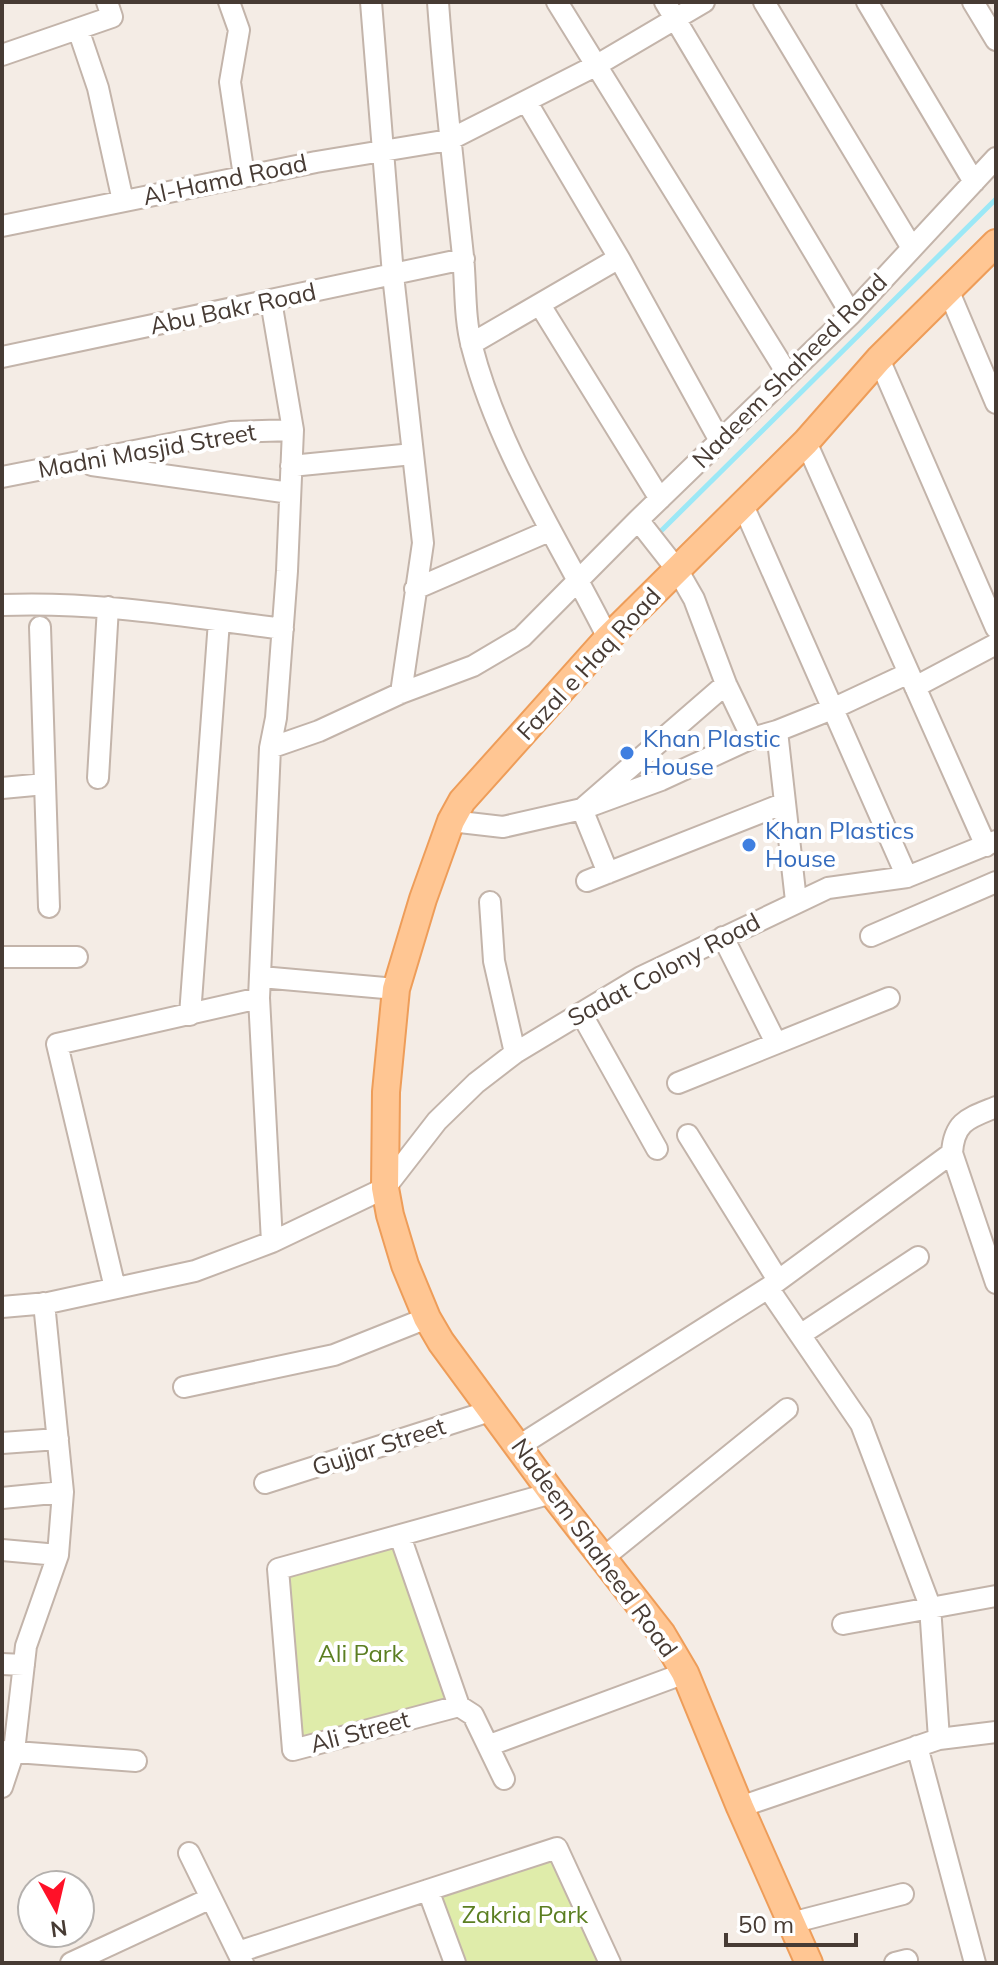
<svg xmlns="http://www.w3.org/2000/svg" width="998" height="1965" viewBox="0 0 998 1965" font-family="Mulish,sans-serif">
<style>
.green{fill:#dfecaa}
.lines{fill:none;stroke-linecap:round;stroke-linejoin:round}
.stream{stroke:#9ce8f6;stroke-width:5}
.minor-casing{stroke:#c3b4aa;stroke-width:24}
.major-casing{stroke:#ee9d59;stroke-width:30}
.minor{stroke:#fff;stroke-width:20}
.major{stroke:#ffc693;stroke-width:26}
.shop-dot{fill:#3f7fe0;stroke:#fff;stroke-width:3}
.labels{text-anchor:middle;stroke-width:8;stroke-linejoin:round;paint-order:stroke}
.street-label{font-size:24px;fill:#473b34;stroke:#fff}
.shop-label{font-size:24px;fill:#366cbe;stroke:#fff;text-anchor:start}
.park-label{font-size:24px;fill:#5b7e22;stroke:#fff}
</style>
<rect width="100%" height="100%" fill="#f4ece5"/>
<path class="green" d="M400,1536L459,1706L293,1750L278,1569Z
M555,1854L602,1963H461L435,1894Z"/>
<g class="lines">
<path class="stream" d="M661,531L996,199"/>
<g class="minor-casing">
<path id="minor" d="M229,2L239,30L230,82L244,176
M371,2L393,275L423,543L401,693
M438,2C444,87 454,171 463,256C466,285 464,318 472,347C499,451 560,542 608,638
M557,2L788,375
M665,2L851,314
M764,2L912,248
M867,2L974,182
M973,2L996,40
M78,29L98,88L123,201
M2,55L112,17L107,2
M526,101L619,258L720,441
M2,226L316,162L449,140L597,65L704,2
M949,292L996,403
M271,301L293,430L287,571L276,718L270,748L259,998L272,1242
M540,305L660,499
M471,344L619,258
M2,357L464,259
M879,359L996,628
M806,442L986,846
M92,465L290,493
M291,466L413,454
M2,477L231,432L293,430
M742,503L907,877
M638,520L678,571L694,599L726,684L752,738
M415,589L549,531
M2,605C96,601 189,617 283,629
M40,627L49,907
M915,687L996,644
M777,731L796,901
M270,748L319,731L401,693L473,666L522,637L638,520L851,314L996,158
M98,778L108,607
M2,788L45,784
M451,821L503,827L582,809L661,780L752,738L777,731L832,709L909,673
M608,873L582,809L726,684
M587,881L785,803
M490,902L494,961L515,1053
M871,936L996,882
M723,937L776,1043
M2,957H77
M261,977L396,989
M581,1013L657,1149
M190,1015L219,621
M678,1083L889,998
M688,1135L778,1280
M952,1153L996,1283
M115,1288L57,1044L259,998
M768,1288L952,1153C954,1121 969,1118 996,1107
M2,1307L48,1303L195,1271L272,1242L385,1188L437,1121L476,1083L515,1053L641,977L828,888L907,877L996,841
M800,1335L918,1257
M184,1387L334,1355L427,1318
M2,1443L58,1439
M519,1446L768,1288L861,1424L930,1606L939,1739
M265,1483L493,1410
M2,1498L63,1492
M400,1536L459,1706L293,1750L278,1569L552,1493
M2,1550L58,1555
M603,1558L787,1409
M843,1624L996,1596
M2,1664L24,1665
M459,1706L473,1715L504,1779
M490,1745L685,1673
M917,1746L975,1963
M2,1751L136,1761
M2,1787L14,1751L26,1646L58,1555L63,1492L44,1303
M740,1807L939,1739L996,1732
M189,1853L243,1963
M428,1890L455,1963
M791,1923L903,1894
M238,1952L557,1848L610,1963
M71,1963L211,1898
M895,1963L907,1960"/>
</g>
<g class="major-casing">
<path id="major" d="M809,1963L740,1807L685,1673L662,1634L552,1493L441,1342L427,1318L405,1265L390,1215L385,1188L386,1092L396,989L423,899L451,821L462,801L608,638L806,442L879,359L996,243"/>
</g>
<use href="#minor" class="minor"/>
<use href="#major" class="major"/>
</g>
<g class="shop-dot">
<circle cx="627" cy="753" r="8"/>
<circle cx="749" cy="845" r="8"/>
</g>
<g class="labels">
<g class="street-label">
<text transform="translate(225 180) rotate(-12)" y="8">Al-Hamd Road</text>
<text transform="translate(233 309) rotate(-12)" y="8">Abu Bakr Road</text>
<text transform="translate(790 371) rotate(-45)" y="8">Nadeem Shaheed Road</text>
<text transform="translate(147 451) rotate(-10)" y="8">Madni Masjid Street</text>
<text transform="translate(589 664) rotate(-47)" y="8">Fazal e Haq Road</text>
<text transform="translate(664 970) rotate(-28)" y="8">Sadat Colony Road</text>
<text transform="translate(379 1447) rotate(-18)" y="8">Gujjar Street</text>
<text transform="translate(594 1548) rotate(54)" y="8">Nadeem Shaheed Road</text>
<text transform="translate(360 1732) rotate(-15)" y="8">Ali Street</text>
</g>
<g class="shop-label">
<text x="643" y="747">Khan Plastic<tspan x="643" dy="28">House</tspan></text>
<text x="765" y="839">Khan Plastics<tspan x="765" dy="28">House</tspan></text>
</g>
<g class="park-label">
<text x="361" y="1662">Ali Park</text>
<text x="525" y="1923">Zakria Park</text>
</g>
</g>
<rect width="998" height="1965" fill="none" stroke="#473b34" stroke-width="8"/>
<g transform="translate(56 1909) rotate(172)"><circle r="38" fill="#ffffff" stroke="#b5b1ae" stroke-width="2"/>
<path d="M0-6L14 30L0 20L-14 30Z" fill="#ff1128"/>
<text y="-12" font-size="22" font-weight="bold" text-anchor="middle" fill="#473b34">N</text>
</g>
<path d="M726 1933v12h130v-12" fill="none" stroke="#473b34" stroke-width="4"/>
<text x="738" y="1933" font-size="24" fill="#473b34" stroke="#ffffff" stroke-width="6" paint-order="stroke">50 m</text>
</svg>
